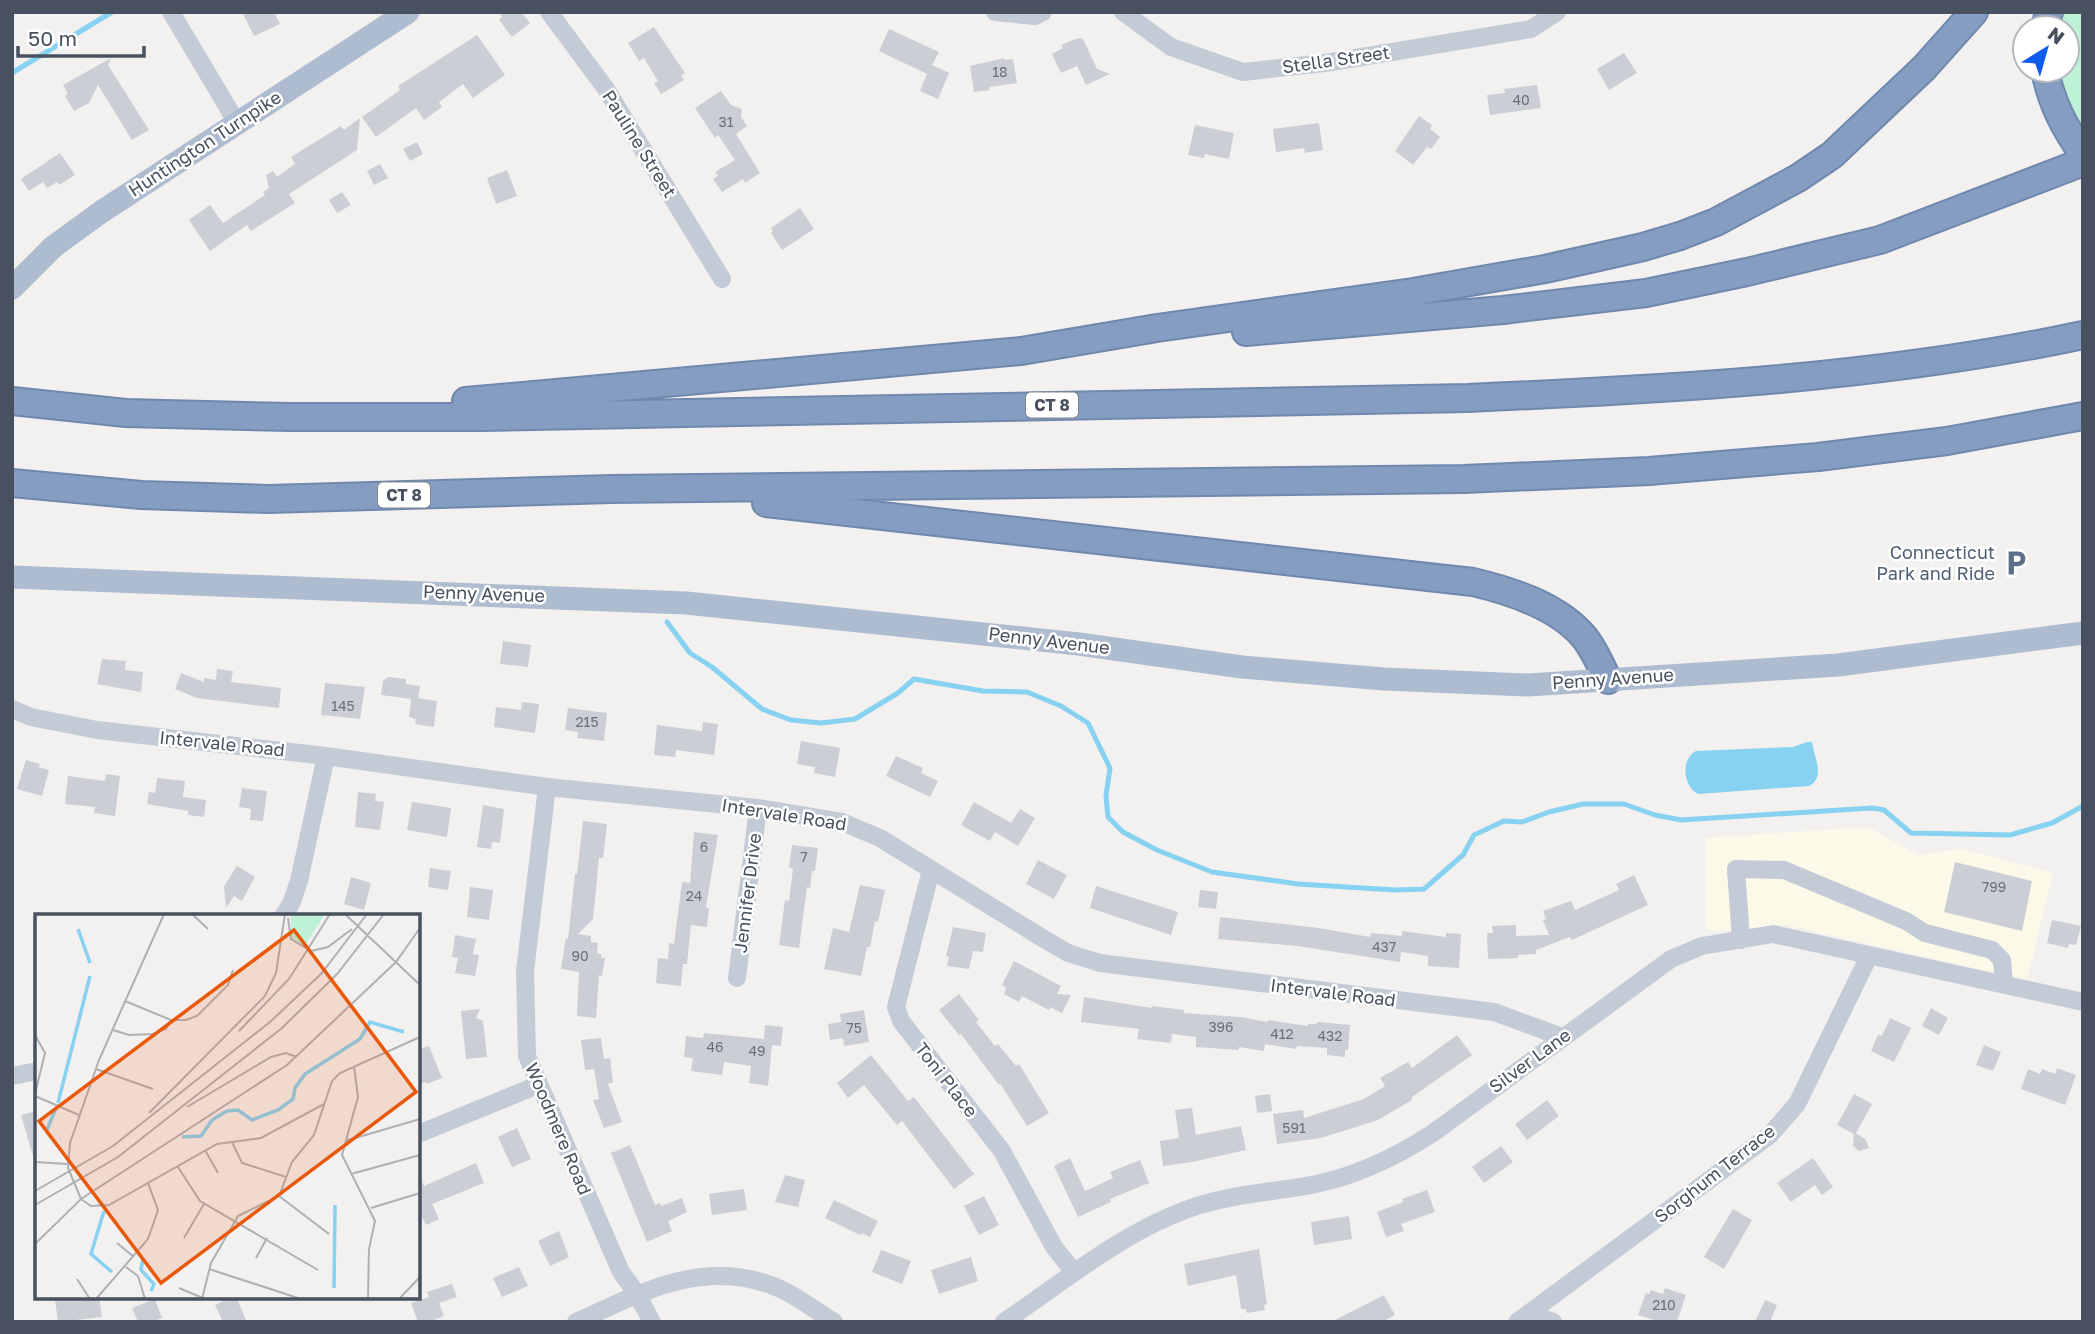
<svg xmlns="http://www.w3.org/2000/svg" width="2095" height="1334" viewBox="0 0 2095 1334" font-family="'Golos Text',sans-serif">
<style>
.commercial{fill:#fdf9e9}
.green{fill:#bdf2d6}
.water{fill:#87d1f1}
.lines{fill:none;stroke-linecap:round;stroke-linejoin:round}
.stream{stroke:#87d1f1;stroke-width:5}
.building{fill:#ccced6}
.highway-casing{stroke:#7088ad;stroke-width:30}
.minor{stroke:#c3cbd6;stroke-width:18}
.major{stroke:#aebcd0;stroke-width:23}
.highway{stroke:#859dc1;stroke-width:26}
.labels{text-anchor:middle;stroke-width:5;stroke-linejoin:round;paint-order:stroke}
.number-label{font-size:14px;fill:#68707d}
.shield{fill:#fff;stroke:#7e858f;stroke-width:2}
.shield-label{font-size:16px;font-weight:bold;fill:#47515f}
.street-label{font-size:18px;fill:#47515f;stroke:#fff}
.service-label{font-size:18px;fill:#4e5e75;stroke:#fff;text-anchor:end}
.inset-river{fill:none;stroke:#87d1f1;stroke-width:3.5}
.inset-road{fill:none;stroke:#aeb0b6;stroke-width:2}
.view{fill:#e8590c;fill-opacity:0.15;stroke:#e8590c;stroke-width:3.5}
.inset-edge{fill:none;stroke:#47515f;stroke-width:3.5}
</style>
<rect width="100%" height="100%" fill="#f3f0f0"/>
<path class="commercial" d="M1868,827L1918,855L1962,849L2053,873L2027,980L1786,925L1710,931L1705,925V838Z"/>
<path class="green" d="M2061,12H2083V132L2071,110L2060,70H2067V28H2057Z"/>
<path class="water" d="M1807,742H1812C1814,757 1826,777 1809,786L1699,794C1683,788 1680,759 1696,751L1793,747Z"/>
<g class="lines">
<path class="stream" d="M12,73L112,12
M667,622L690,653L712,667L762,709L791,720L821,723L855,719L898,693L914,679L983,691L1027,692L1061,706L1088,723L1110,768L1106,796L1108,817L1123,832L1157,850L1212,872L1298,884L1395,890L1424,889L1463,855L1474,835L1504,821L1522,822L1549,812L1583,804H1624L1655,815L1681,820L1872,808L1884,810L1911,833L2010,835L2052,823L2083,806"/>
</g>
<path class="building" d="M242,12H274L280,24L254,36Z
M499,12H521L530,23L512,37L499,20L502,17Z
M654,27L685,73L681,76L684,80L661,94L654,83L658,81L644,58L639,61L628,43Z
M889,29L939,52L932,65L949,73L938,99L920,91L927,74L879,51Z
M477,35L505,75L473,98L463,84L439,102L442,107L424,120L416,108L376,137L362,117L400,90L398,86Z
M1078,38L1083,39L1097,69L1110,74L1086,85L1077,66L1061,73L1052,54L1063,48L1061,45Z
M1624,53L1637,73L1609,90L1597,69Z
M111,58L108,65L149,130L132,140L98,85L89,103L74,111L65,96L68,94L63,85Z
M1004,58L1005,60L1013,59L1017,83L989,87L990,90L974,92L970,66Z
M1537,85L1541,108L1490,115L1487,95L1505,93L1504,89Z
M721,91L731,105L742,109L741,117L747,126L736,134L760,173L745,183L743,179L722,192L713,179L718,176L715,172L735,160L718,135L715,138L695,108Z
M1419,116L1432,125L1430,129L1440,137L1431,149L1427,147L1413,165L1395,151Z
M360,118L357,150L289,194L295,203L251,231L247,225L210,251L189,220L210,205L223,223L265,195L263,192L269,188L266,175L273,171L277,177L295,164L291,157L341,126L344,130Z
M1319,123L1323,150L1305,153L1304,148L1276,152L1273,129Z
M1195,125L1234,133L1229,159L1205,154L1204,158L1188,155Z
M417,142L423,154L410,161L403,149Z
M60,153L75,175L59,185L57,182L47,188L43,182L29,191L21,179Z
M380,164L388,178L374,185L367,171Z
M507,170L517,196L496,204L487,178Z
M342,192L351,205L337,213L329,200Z
M800,208L814,229L782,250L771,233L773,231L771,228Z
M503,641L531,645L528,667L500,664Z
M102,659L126,661L125,670L143,672L141,692L97,684Z
M217,669L233,671L231,682L281,688L279,708L197,698L175,689L181,673L204,682V678L216,680Z
M388,677L406,679V684L420,686L418,698L437,701L434,727L415,724L416,719L409,717L411,699L381,695L383,681Z
M325,683L365,687L360,719L321,715Z
M522,702L539,704L535,733L494,727L496,707L521,710Z
M568,708L607,713L604,741L577,738L578,732L565,730Z
M703,722L718,724L714,755L676,750L675,757L654,755L657,725L702,731Z
M801,741L840,748L835,777L814,773L815,767L797,764Z
M896,756L923,768L921,773L938,781L930,797L886,776Z
M26,760L40,764L39,767L49,770L42,796L17,789Z
M106,774L120,776L115,816L94,813L95,807L65,804L68,776L105,781Z
M157,778L185,781L183,797L206,800L204,817L188,815V811L147,804L149,792L155,793Z
M242,788L267,791L263,821L250,820L251,809L239,807Z
M358,792L376,794L375,801L384,802L380,830L355,827Z
M412,802L451,808L447,837L407,830Z
M974,802L1011,823L1020,809L1035,818L1018,846L995,832L990,841L961,825Z
M483,805L504,809L500,843L492,842L491,849L477,847Z
M583,821L607,824L603,858H599L593,919L578,934L591,936V942L598,943L597,953L601,954V958H605L602,976L599,975L596,1018L577,1016L579,972L561,969L566,938L568,939L575,874H577Z
M694,832L718,835L706,907L709,908L707,927L691,925L687,964H683L681,986L656,983L658,958L668,959L669,943L674,944L682,882L690,883Z
M792,845L818,848L815,871H812L810,888L807,887L799,948L779,945L785,900L789,901L793,868H789Z
M1038,860L1067,875L1054,899L1026,884Z
M1955,862L2032,881L2022,931L1944,912Z
M237,866L255,877L242,901L234,896L226,908L224,886Z
M430,868L451,871L448,890L428,887Z
M1634,875L1648,905L1572,940L1570,937L1536,950V954L1518,955V958L1488,959L1487,933H1493L1492,926L1516,925V936L1549,935L1543,920L1546,919L1543,911L1571,901L1575,910L1619,890L1616,884Z
M351,877L371,883L364,910L344,904Z
M860,885L885,890L878,922L875,921L870,947H867L861,976L824,969L833,928L849,932Z
M1096,886L1178,912L1171,935L1090,908Z
M470,887L493,890L489,920L467,917Z
M1200,890L1218,892L1216,909L1198,907Z
M1220,917L1319,928L1370,937L1371,933L1402,936V931L1446,937V933L1461,934L1459,968L1428,966V956L1401,952L1400,962L1297,946L1218,939Z
M2052,920L2081,926L2076,945L2069,944L2068,948L2047,943Z
M953,927L986,933L983,952L973,951L969,969L947,966L949,957L946,956Z
M455,935L476,939L473,954L479,955L475,976L455,973L458,958L452,957Z
M1014,961L1061,986L1057,994L1071,995L1062,1013L1050,1007L1049,1010L1022,996L1019,1002L1004,994L1006,988L1002,985Z
M959,994L979,1020L976,1022L995,1046L998,1044L1016,1066L1019,1064L1049,1113L1027,1126L1000,1083L999,1085L961,1034L959,1035L939,1010Z
M1084,997L1152,1008V1006L1184,1010V1013L1241,1017L1267,1022L1268,1020L1308,1026V1024H1316L1318,1022L1350,1025L1348,1050H1345V1057L1327,1055V1048L1297,1046L1296,1049L1265,1044L1264,1051L1239,1047V1050L1196,1047V1037L1172,1034L1171,1043L1137,1039L1139,1029L1081,1022Z
M1931,1008L1948,1018L1939,1035L1922,1026Z
M480,1009L476,1018L483,1021L487,1057L466,1059L461,1011Z
M864,1010L869,1042L844,1046L843,1038L830,1040L828,1024L841,1022L840,1014Z
M1890,1018L1911,1028L1894,1062L1871,1051L1878,1035L1882,1036Z
M765,1025L783,1027L781,1046L772,1045L768,1086L749,1083L751,1066L724,1062L722,1075L691,1071L693,1058L684,1057L686,1036L703,1038L704,1033L764,1039Z
M1457,1035L1472,1055L1412,1097V1100L1378,1120L1321,1138L1277,1144L1273,1114L1303,1110L1304,1118L1364,1099L1385,1086L1380,1078L1408,1062L1412,1068Z
M601,1038L604,1059L610,1058L613,1082L608,1084L622,1122L604,1128L593,1100L599,1099L594,1069L585,1070L581,1040Z
M1984,1045L2001,1052L1993,1071L1976,1065Z
M429,1046L442,1078L427,1084L426,1082L418,1085V1050Z
M871,1055L908,1101L914,1097L974,1174L954,1189L902,1121L897,1125L864,1085L848,1098L837,1083Z
M2057,1068L2076,1075L2065,1105L2021,1089L2028,1069L2040,1074L2042,1069L2055,1074Z
M1270,1094L1272,1111L1257,1113L1255,1096Z
M1854,1094L1872,1104L1856,1133L1866,1140L1869,1148L1859,1151L1853,1146L1854,1134L1837,1125Z
M1547,1100L1559,1116L1527,1140L1515,1124Z
M1192,1108L1196,1135L1241,1126L1246,1150L1192,1162L1163,1166L1160,1141L1179,1138L1175,1110Z
M37,1111V1155L33,1156L21,1115Z
M517,1128L531,1159L512,1167L498,1137Z
M630,1145L655,1205L660,1203L661,1206L682,1198L687,1212L668,1221L672,1231L647,1242L611,1153Z
M1501,1146L1513,1162L1484,1183L1472,1167Z
M1070,1158L1085,1191L1113,1178L1110,1172L1140,1160L1149,1183L1110,1199L1111,1202L1078,1217L1054,1166Z
M1813,1158L1833,1187L1822,1195L1815,1185L1791,1202L1777,1183Z
M476,1163L484,1183L432,1204L439,1219L426,1225L418,1209V1172L424,1186Z
M785,1175L805,1180L798,1207L775,1202Z
M744,1189L747,1210L712,1215L709,1194Z
M1427,1190L1435,1212L1401,1224L1404,1231L1386,1237L1377,1212L1403,1202L1402,1199Z
M984,1196L999,1225L979,1235L964,1206Z
M834,1200L878,1221L870,1237L862,1233L860,1235L825,1218Z
M1733,1209L1752,1220L1724,1269L1704,1257Z
M1349,1216L1352,1239L1314,1245L1311,1222Z
M559,1231L569,1257L550,1266L538,1241Z
M1259,1249L1267,1304L1264,1305L1265,1310L1247,1313L1246,1309H1241L1236,1275L1188,1286L1184,1264Z
M881,1250L911,1261L902,1284L872,1272Z
M971,1257L978,1281L939,1294L931,1270Z
M519,1267L528,1286L502,1297L493,1278Z
M452,1284L457,1297L439,1303L444,1316L429,1322H418L411,1303L429,1297L427,1292Z
M1665,1288L1686,1295L1677,1322H1660L1638,1315L1646,1293L1649,1294L1651,1290L1663,1294Z
M1384,1295L1395,1315L1382,1322H1331Z
M73,1297H99L102,1317L58,1322L55,1300Z
M232,1297H236L247,1322H223L215,1305Z
M155,1299L162,1318L151,1322H138L132,1308Z
M1765,1300L1777,1305L1770,1322H1755Z"/>
<g class="lines">
<g class="highway-casing">
<path id="highway" d="M2045,28L2049,12
M2045,70C2051,102 2064,127 2083,154
M1246,332L1503,310L1646,293L1747,272L1880,240L2083,162
M12,401L126,413L289,417H481L1468,398C1674,389 1881,378 2083,335
M466,401L1021,351L1157,328L1413,292L1545,269L1643,247L1680,236L1716,222L1798,178L1832,155L1924,68L1974,12
M12,483L141,495L268,499L611,489L1464,479L1649,471L1818,457L1947,441L2083,416
M766,503L1473,582C1511,591 1558,606 1584,637C1594,649 1601,666 1608,680"/>
</g>
<path class="minor" d="M171,12L237,123
M549,12L606,89L722,279
M995,12L1035,16L1043,12
M1123,12L1171,47L1243,72L1325,63L1531,29L1557,12
M12,709L31,717L97,730L326,756L547,787L758,808L842,822L880,838L1044,939L1068,953L1100,963L1494,1012L1562,1037
M547,787L525,971L527,1056L621,1272L637,1294L652,1322
M931,870L896,1007L901,1021L1002,1151L1054,1247L1074,1272
M283,916L291,904L299,881L326,756
M1741,940L1736,869L1784,870L1906,921L1925,933L1992,950L2002,960L2004,984
M737,978L758,808
M12,1076L37,1071
M418,1134L538,1085
M1529,1313L1553,1322
M576,1322C639,1294 698,1260 768,1284C792,1292 813,1309 834,1322
M1004,1322C1066,1280 1127,1228 1200,1205C1238,1193 1278,1192 1316,1184C1359,1175 1396,1157 1433,1133L1671,959L1702,946L1773,934L2083,1002
M1517,1322L1770,1135L1797,1104L1869,956"/>
<path class="major" d="M12,288L53,247L101,212L408,12
M12,577L686,603L1079,644L1242,667L1384,679L1528,685L1838,665L2083,633"/>
<use href="#highway" class="highway"/>
</g>
<defs>
<g id="parking-bare" transform="scale(2.1)"><path d="M-3.5-5.5H1a3.5 3.5 0 0 1 0 7H-1V5.5H-3.5ZM-1-3.4V-.6H.8a1.4 1.4 0 0 0 0-2.8Z" fill="#5c6f8a" stroke="#fff" stroke-width="2.5" paint-order="stroke"/></g>
</defs>
<g fill-rule="evenodd">
<use href="#parking-bare" x="2016" y="563"/>
</g>
<g class="labels">
<g class="number-label">
<text x="1000" y="77">18</text>
<text x="1521" y="105">40</text>
<text x="726" y="127">31</text>
<text x="343" y="711">145</text>
<text x="587" y="727">215</text>
<text x="704" y="852">6</text>
<text x="804" y="862">7</text>
<text x="1994" y="892">799</text>
<text x="694" y="901">24</text>
<text x="1384" y="952">437</text>
<text x="580" y="961">90</text>
<text x="1221" y="1032">396</text>
<text x="854" y="1033">75</text>
<text x="1282" y="1039">412</text>
<text x="1330" y="1041">432</text>
<text x="715" y="1052">46</text>
<text x="757" y="1056">49</text>
<text x="1294" y="1133">591</text>
<text x="1664" y="1310">210</text>
</g>
<g class="shield">
<rect x="1026" y="392.5" width="52" height="25" rx="5"/>
<rect x="378" y="482.5" width="52" height="25" rx="5"/>
</g>
<g class="shield-label">
<text x="1052" y="411">CT 8</text>
<text x="404" y="501">CT 8</text>
</g>
<g class="street-label">
<text transform="translate(1336 60) rotate(-8)" y="6">Stella Street</text>
<text transform="translate(205 144) rotate(-33)" y="6">Huntington Turnpike</text>
<text transform="translate(639 144) rotate(58)" y="6">Pauline Street</text>
<text transform="translate(484 594) rotate(2)" y="6">Penny Avenue</text>
<text transform="translate(1049 641) rotate(7)" y="6">Penny Avenue</text>
<text transform="translate(1613 679) rotate(-4)" y="6">Penny Avenue</text>
<text transform="translate(222 744) rotate(6)" y="6">Intervale Road</text>
<text transform="translate(784 815) rotate(9)" y="6">Intervale Road</text>
<text transform="translate(748 893) rotate(-83)" y="6">Jennifer Drive</text>
<text transform="translate(1333 993) rotate(7)" y="6">Intervale Road</text>
<text transform="translate(1530 1061) rotate(-36)" y="6">Silver Lane</text>
<text transform="translate(946 1080) rotate(52)" y="6">Toni Place</text>
<text transform="translate(558 1129) rotate(67)" y="6">Woodmere Road</text>
<text transform="translate(1715 1174) rotate(-38)" y="6">Sorghum Terrace</text>
</g>
<g class="service-label">
<text x="1995" y="559">Connecticut<tspan x="1995" dy="21">Park and Ride</tspan></text>
</g>
</g>
<g transform="translate(35 914)">
<rect width="385" height="385" fill="#f3f0f0"/>
<path d="M256,0H290L269,33L256,23Z" fill="#bdf2d6"/>
<path class="inset-river" d="M43,15L55,49M23,189L55,62M12,216L21,194M147,223L166,222L177,206L192,197L203,196L217,206L243,196L258,185L260,174L270,160L325,125L335,108L369,118M69,297L56,340L77,358M108,344L106,356L119,370L116,377M299,374L300,291"/>
<path class="inset-road" d="M157,0L173,15M310,0L385,71M253,4L256,25L276,37L293,33L317,15M361,48L385,14M90,87L136,106H151L162,102L193,71L198,56M78,116L94,121L118,120L131,115L136,106M204,117L254,65L295,0M0,121L10,139L0,180M319,152L323,183L307,241L340,307L334,335L333,385M61,155L118,175M0,182L44,201M152,193L236,143L251,139L262,143M114,199L230,82L241,59L250,0M310,227L385,205M197,228L207,249L251,263M170,236L183,259M0,248L32,250M143,253L165,287L283,356M316,260L385,241M0,277L78,232L235,108L286,60L332,0M244,282L294,320M46,285L56,292L74,291L182,230L226,224L289,190M46,285L33,254L35,229L64,146L129,0M0,291L83,243L247,114L302,60L349,0M336,294L385,279M149,324L169,290M82,329L99,343M0,330L46,285L252,151L361,48M221,344L232,324M91,353L103,362L110,385M174,355L266,385M42,365L55,385M144,374L170,385M61,385L113,325L123,296L113,269M167,385L176,349L203,302L244,282L257,248L279,221L297,167L305,159L385,123M364,385L385,363"/>
<path class="view" d="M259,16L381,178L126,369L4,207Z"/>
<rect width="385" height="385" class="inset-edge"/>
</g>
<rect width="2095" height="1334" fill="none" stroke="#47515f" stroke-width="28"/>
<g transform="translate(2046 49) rotate(37)"><circle r="33" fill="#ffffff" stroke="#b5b9bf" stroke-width="2"/>
<path d="M0-5L12 26L0 18L-12 26Z" fill="#0f5bed"/>
<text y="-10" font-size="19" font-weight="bold" text-anchor="middle" fill="#47515f">N</text>
</g>
<path d="M18 46v10h126v-10" fill="none" stroke="#47515f" stroke-width="3.5"/>
<text x="28" y="46" font-size="21" fill="#47515f" stroke="#ffffff" stroke-width="5" paint-order="stroke">50 m</text>
</svg>
